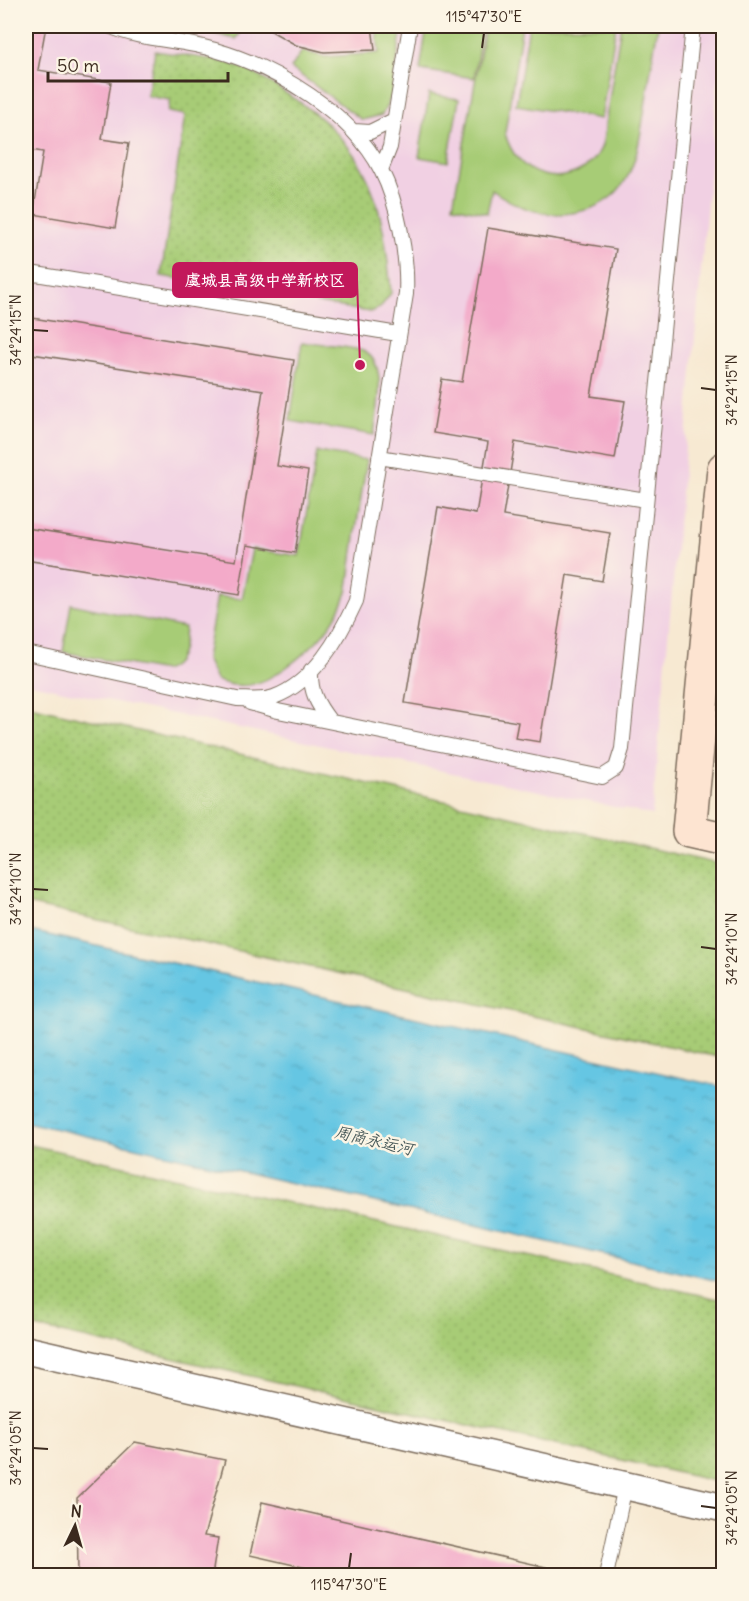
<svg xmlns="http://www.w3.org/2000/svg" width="749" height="1601" viewBox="0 0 749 1601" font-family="Delius,'LXGW WenKai TC',sans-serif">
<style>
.built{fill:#f1d0e3}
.grass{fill:#a7cc76;stroke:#717b4a;stroke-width:1.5}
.park{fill:url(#park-dots);stroke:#717b4a;stroke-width:1.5}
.water{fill:url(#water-ripples);stroke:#507880;stroke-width:1.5}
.building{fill:#f3aac9}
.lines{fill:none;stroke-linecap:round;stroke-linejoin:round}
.lane-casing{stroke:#7d6d5d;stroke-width:16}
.street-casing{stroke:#7d6d5d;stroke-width:30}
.secondary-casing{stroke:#7d6d5d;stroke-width:36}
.lane{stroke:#fff;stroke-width:14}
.street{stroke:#fff;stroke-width:27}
.secondary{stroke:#fde4d1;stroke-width:33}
.ticks{fill:none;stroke:#3b2a1e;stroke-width:2}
.labels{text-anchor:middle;stroke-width:5;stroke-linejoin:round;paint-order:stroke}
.water-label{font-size:16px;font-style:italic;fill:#485959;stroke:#fcf5e5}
.leader{fill:none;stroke:#c2185b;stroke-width:2}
.callout-dot{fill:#c2185b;stroke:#fcf5e5;stroke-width:2}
.callout{fill:#c2185b;stroke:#c2185b;stroke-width:2}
.callout-label{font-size:16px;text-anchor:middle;font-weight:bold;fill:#fff}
.neatline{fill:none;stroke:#3b2a1e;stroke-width:2}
.ticks-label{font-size:15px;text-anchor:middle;fill:#3b2a1e}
</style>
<defs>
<pattern id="park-dots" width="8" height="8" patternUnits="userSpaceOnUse" patternTransform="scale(1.5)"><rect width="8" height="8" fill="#a7cc76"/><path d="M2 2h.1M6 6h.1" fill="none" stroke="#91af66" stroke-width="1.8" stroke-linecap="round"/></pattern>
<pattern id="water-ripples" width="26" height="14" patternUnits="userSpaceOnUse" patternTransform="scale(1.5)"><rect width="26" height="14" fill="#65c6e3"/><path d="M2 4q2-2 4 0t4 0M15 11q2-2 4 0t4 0" fill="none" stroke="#59aac2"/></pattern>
</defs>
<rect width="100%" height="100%" fill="#fcf5e5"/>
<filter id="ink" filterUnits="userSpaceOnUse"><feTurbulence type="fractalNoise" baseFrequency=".0167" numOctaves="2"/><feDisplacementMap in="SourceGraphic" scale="12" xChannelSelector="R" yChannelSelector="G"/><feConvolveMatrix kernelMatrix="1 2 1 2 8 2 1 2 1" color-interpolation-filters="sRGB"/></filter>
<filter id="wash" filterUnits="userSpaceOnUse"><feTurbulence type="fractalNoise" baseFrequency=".008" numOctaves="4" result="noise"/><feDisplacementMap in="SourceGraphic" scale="24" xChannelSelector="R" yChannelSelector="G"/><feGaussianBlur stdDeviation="1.35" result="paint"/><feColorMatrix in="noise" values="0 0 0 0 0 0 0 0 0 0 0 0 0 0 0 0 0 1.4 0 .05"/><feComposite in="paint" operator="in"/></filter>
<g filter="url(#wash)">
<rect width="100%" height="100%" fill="#f7e9d2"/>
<path class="built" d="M26,26H723L652,815L26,683Z"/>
<path class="grass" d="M182,26H245L236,39Z
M376,26H402L392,95L382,115L362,120L291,68L302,51L325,57L379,53Z
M427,26H482L474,78L420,70Z
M485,26H522L505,133C510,152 523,170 543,175C565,181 592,170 601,148C605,138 605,124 607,112C612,83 616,54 621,26H658C653,53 649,80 645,107C637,156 633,204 572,213C542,218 516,207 492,190L487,213L453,206Z
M529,26H616L601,119L516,105Z
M429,94L459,99L448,162L419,157Z
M302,342C317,345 350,346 363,351C390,363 376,413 374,435L290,421Z
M317,452L367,460C362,491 357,521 353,551C351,564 350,579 347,592C337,624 311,650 284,669C261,685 242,691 216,680L206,659L217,596L242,599L252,549L299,556Z
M71,604L185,628C183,646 184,664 164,671L63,652Z"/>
<path class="park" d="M155,51C179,55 204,57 228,63C249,68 270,83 289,95C371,148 383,201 391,293L380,308L370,312L161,276L185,115L168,112L170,100L147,96Z
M26,705L723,865V1058L26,904Z
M26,1144L723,1300V1483L26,1325Z"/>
<path class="water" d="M26,930L723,1087V1282L26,1122Z"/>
<g id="blocks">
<path class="building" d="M26,26H46L38,70L111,82L102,139L129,143L115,228L33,214L43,152L26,149Z
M262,26H372L375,50L324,52L296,45Z
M488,228L616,249L591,396L625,401L615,459L515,442L503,516L610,533L602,581L567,575L540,742L515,738L518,722L405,703L438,507L476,514L488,442L433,433L442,379L462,382Z
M26,317L294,360L277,466L308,471L295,553L247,545L239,595L26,560V528L236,561L263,390L26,353Z
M135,1442L225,1460L204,1536L218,1538L212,1576H78L77,1498Z
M262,1502L546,1567L544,1576H342L250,1555Z"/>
</g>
</g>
<g filter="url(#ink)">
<use href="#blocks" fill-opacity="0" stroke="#7d6d5d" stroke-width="1.5"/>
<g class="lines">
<g class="lane-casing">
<path id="lane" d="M354,131L370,132L394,120
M381,170L390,147L410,26
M26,278L36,274L398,334
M379,457L646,500
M26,653L237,699C248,699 264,701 274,697C314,682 339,638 356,601L406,294C408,257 398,203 381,170C352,113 275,67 215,50C180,39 143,41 109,26
M311,670C310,692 317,704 330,721
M250,703L278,711L602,777L616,768L622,749L693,26
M606,1576L625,1486"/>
</g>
<g class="street-casing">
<path id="street" d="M26,1350L724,1508"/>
</g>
<g class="secondary-casing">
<path id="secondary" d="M724,469L689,831L724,839"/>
</g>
<use href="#lane" class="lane"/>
<use href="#street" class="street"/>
<use href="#secondary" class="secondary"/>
</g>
</g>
<path class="ticks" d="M482,48L484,33M33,330L48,331M701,388L716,390M33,889L48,890M701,947L716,949M33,1448L48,1449M701,1506L716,1508M349,1568L351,1553"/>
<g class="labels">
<g class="water-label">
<text transform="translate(374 1140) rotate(13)" y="6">周商永运河</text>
</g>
</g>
<path class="leader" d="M360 365L357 280"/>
<circle class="callout-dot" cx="360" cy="365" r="6"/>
<rect class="callout" x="173" y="263" width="184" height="34" rx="6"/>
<g class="callout-label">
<text x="265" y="286">虞城县高级中学新校区</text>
</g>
<rect width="749" height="1601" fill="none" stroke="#fcf5e5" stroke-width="66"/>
<g transform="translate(75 1526) rotate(5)" stroke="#fcf5e5" stroke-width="4.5" paint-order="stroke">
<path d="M0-4.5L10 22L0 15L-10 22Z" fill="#3b2a1e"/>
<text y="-9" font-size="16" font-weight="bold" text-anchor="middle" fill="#3b2a1e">N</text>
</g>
<path d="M48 72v9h180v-9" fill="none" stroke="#3b2a1e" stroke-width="3"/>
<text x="57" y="72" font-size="18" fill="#3b2a1e" stroke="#fcf5e5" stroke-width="4.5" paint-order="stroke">50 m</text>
<rect x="33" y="33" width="683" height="1535" class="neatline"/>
<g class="ticks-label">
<text x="484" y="22">115°47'30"E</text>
<text transform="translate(16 330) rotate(-90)" y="5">34°24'15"N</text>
<text transform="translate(732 390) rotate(-90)" y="5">34°24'15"N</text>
<text transform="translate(16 889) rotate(-90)" y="5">34°24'10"N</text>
<text transform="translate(732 949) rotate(-90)" y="5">34°24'10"N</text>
<text transform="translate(16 1448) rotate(-90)" y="5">34°24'05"N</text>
<text transform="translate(732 1508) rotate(-90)" y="5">34°24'05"N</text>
<text x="349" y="1590">115°47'30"E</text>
</g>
</svg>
